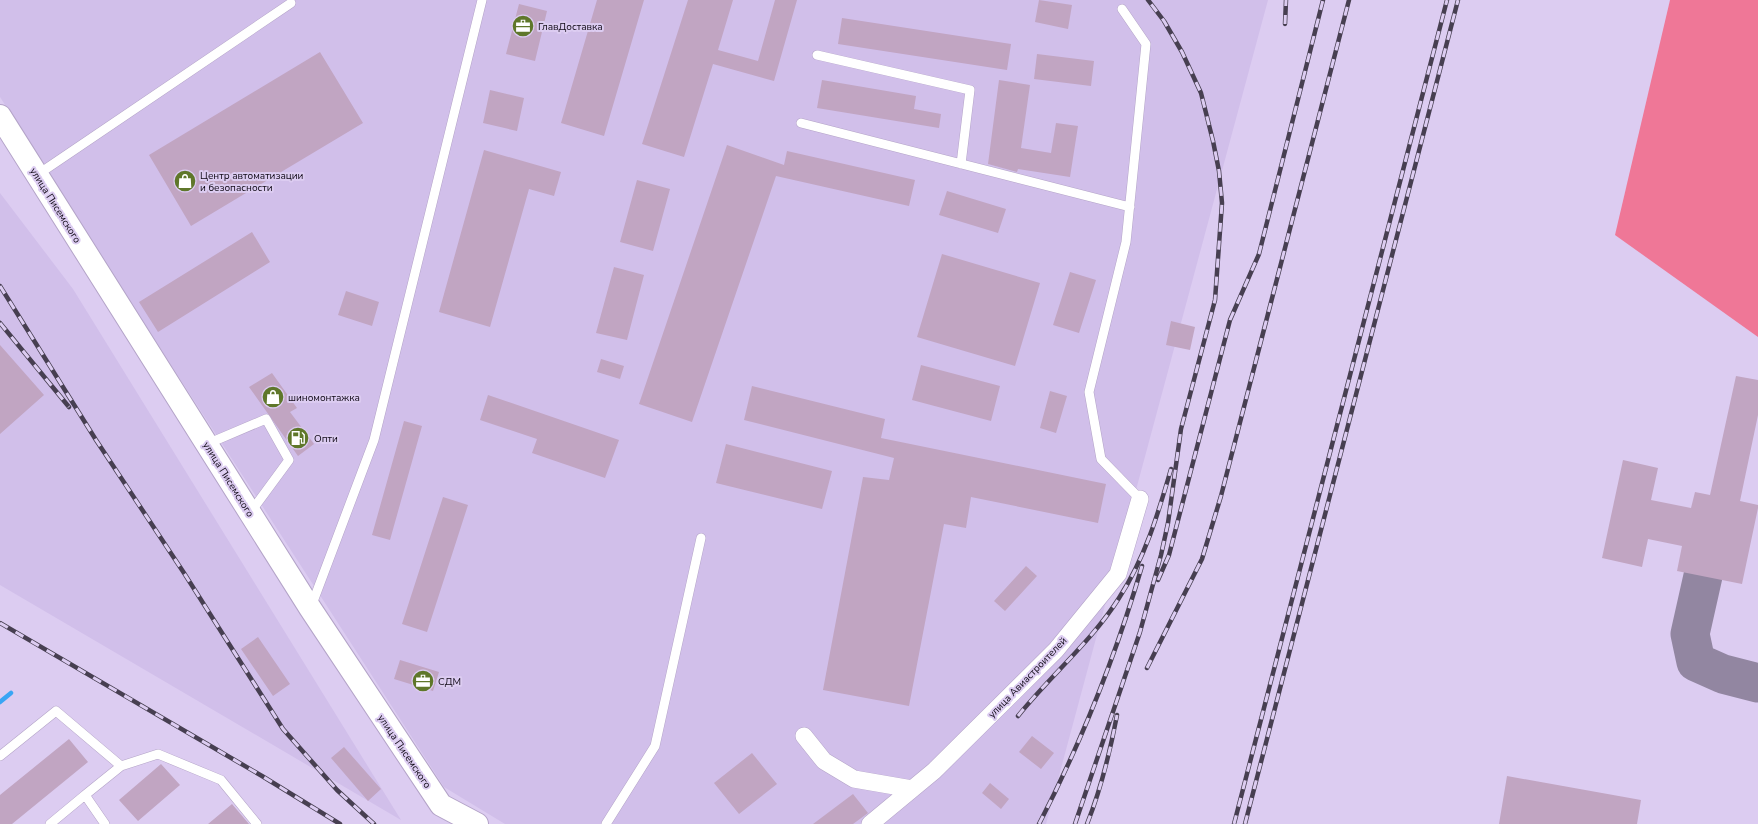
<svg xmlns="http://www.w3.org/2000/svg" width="1758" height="824" viewBox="0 0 1758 824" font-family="'Nunito Sans',sans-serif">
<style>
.built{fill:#d1bfea}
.forest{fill:#ef7797}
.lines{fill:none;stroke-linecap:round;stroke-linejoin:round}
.stream{stroke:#3aa5f4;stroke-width:4.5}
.taxiway{stroke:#9286a1;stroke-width:39}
.building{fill:#c1a5c2}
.lane-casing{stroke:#b4a4c8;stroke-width:10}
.street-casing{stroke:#b4a4c8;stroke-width:18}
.secondary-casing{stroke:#b4a4c8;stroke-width:24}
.lane{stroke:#fff;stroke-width:9}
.street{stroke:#fff;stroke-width:17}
.secondary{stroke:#fff;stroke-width:22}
.rail-casing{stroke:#473f51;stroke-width:4.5}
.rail{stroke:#dcccf1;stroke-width:3;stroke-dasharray:9;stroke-linecap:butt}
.labels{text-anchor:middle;stroke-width:4;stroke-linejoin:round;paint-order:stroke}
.poi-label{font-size:10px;fill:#0f0915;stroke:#dcccf1;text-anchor:start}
.street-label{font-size:10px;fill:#0f0915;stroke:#dcccf1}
</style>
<rect width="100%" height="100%" fill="#dcccf1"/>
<path class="built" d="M0,0H1268L1046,824H505L444,787L140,317L0,97Z
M0,193L73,289L401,820L0,585Z"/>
<path class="forest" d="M1670,0H1758V337L1615,235Z"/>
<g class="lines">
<path class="stream" d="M0,702L11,693"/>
<path class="taxiway" d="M1703,576L1690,634L1696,662L1723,674L1758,683"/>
</g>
<path class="building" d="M597,0H644L604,136L561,123Z
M688,0H733L718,50L758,61L775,0H797L774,81L713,64L684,157L642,144Z
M1039,0L1072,5L1068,29L1035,22Z
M519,4L547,11L535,61L506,54Z
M842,18L1011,44L1007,70L838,44Z
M320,52L363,123L191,226L149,155Z
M1037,54L1094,61L1091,86L1034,79Z
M822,80L916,96L914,109L941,114L939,128L817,108Z
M999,80L1030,85L1021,148L1051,153L1056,123L1078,126L1070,177L1018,169L1017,172L988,164Z
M490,90L524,98L517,131L483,123Z
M727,145L784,165L787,151L915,180L909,206L776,176L692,422L639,404Z
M484,150L561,172L554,196L529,189L490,327L439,312Z
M637,180L670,189L653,251L620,242Z
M947,191L1006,209L998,233L939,215Z
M252,232L270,262L158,332L139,302Z
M942,254L1040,283L1015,366L917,337Z
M614,267L644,275L627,340L596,333Z
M1070,272L1096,280L1079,333L1053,325Z
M346,291L379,302L372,326L338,315Z
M1171,321L1195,327L1190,350L1166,345Z
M0,345L44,395L0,434Z
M601,359L624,366L620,379L597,372Z
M921,365L1000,386L991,421L912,400Z
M272,373L297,408L290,412L314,444L298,456L249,387Z
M1736,376L1758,380V415L1740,501L1758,505V508L1742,584L1677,571L1682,546L1648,539L1642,567L1602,558L1623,460L1658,468L1651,500L1691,508L1695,492L1710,495Z
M752,386L885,419L881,438L1106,484L1098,523L971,497L966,528L944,524L909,706L823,690L863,477L889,480L894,458L744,420Z
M1050,391L1067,396L1056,433L1040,428Z
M488,395L619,440L605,478L532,453L537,439L480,420Z
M404,421L422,426L390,540L372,535Z
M726,444L832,471L822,509L716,483Z
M443,497L468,505L427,632L402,624Z
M1026,566L1037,576L1005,611L994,601Z
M258,637L290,684L273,696L241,649Z
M400,660L439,672L433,691L394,679Z
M1032,736L1054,753L1041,769L1019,752Z
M69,739L88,762L12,824H0V795Z
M344,747L381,789L368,801L331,758Z
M752,753L777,784L739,814L714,783Z
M161,764L180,785L138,821L119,800Z
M1507,776L1641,800L1637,824H1499Z
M990,783L1009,799L1001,809L982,793Z
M853,794L868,813L853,824H813Z
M232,804L249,824H208Z"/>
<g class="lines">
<g class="lane-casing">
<path id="lane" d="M1122,9L1146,44L1126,242L1089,392L1101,459L1140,499
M817,55L970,90L961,164
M801,123L1130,207
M37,175L291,3
M207,444L266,419L289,460L250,513
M311,607L374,440L482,0
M0,756L56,711L121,766L85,795
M121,766L158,754L221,780L257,824
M50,824L85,795L105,824
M606,824L655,746L701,538"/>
</g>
<g class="street-casing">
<path id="street" d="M804,736L824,761L854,779L912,789
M870,824L934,771L1056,650L1118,574L1140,499"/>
</g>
<g class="secondary-casing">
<path id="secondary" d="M0,116L310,608L441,805L477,824"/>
</g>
<use href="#lane" class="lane"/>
<use href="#street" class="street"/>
<use href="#secondary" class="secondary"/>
<g class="rail-casing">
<path id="rail" d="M1285,24L1286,0
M0,286L96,440L184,573L283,729L337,790L374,824
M0,323L69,407
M1158,580L1169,555L1230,320L1259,254L1323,0
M0,623L262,776L340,824
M1147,668L1202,559L1221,496L1349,0
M1018,716C1049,677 1093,640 1119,598C1145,558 1158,514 1171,469
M1039,824C1082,741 1116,655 1142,566
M1075,824L1140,632L1161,555L1168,523L1181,429L1215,300L1222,203L1219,171L1213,141L1201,93L1182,52L1164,21L1148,0
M1087,824C1101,789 1110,752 1117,715
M1234,824L1447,0
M1245,824L1458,0"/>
</g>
<use href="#rail" class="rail"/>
</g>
<defs>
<g id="office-disc" transform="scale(1.15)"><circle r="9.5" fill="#5f772a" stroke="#dcccf1"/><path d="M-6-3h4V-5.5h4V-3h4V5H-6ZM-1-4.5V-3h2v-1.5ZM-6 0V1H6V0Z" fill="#fff"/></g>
<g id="shop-disc" transform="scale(1.15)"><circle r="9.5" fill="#5f772a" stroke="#dcccf1"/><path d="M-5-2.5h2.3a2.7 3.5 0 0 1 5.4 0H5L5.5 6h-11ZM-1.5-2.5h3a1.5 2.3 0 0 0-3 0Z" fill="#fff"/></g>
<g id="fuel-disc" transform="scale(1.15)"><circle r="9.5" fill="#5f772a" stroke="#dcccf1"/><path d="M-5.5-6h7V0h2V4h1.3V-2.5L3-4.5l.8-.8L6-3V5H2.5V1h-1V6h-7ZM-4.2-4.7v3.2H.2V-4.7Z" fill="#fff"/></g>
</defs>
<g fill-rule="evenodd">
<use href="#office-disc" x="523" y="26"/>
<use href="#shop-disc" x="185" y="181"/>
<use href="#shop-disc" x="273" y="397"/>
<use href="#fuel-disc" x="298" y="438"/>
<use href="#office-disc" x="423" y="681"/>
</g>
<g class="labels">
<g class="poi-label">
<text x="538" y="30">ГлавДоставка</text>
<text x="200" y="179">Центр автоматизации<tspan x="200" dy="12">и безопасности</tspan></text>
<text x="288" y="401">шиномонтажка</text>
<text x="314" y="442">Опти</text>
<text x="438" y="685">СДМ</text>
</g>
<g class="street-label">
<text transform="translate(56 205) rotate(58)" y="4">улица Писемского</text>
<text transform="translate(229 479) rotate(58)" y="4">улица Писемского</text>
<text transform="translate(1027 677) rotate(-46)" y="4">улица Авиастроителей</text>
<text transform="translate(405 751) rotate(56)" y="4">улица Писемского</text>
</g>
</g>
</svg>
